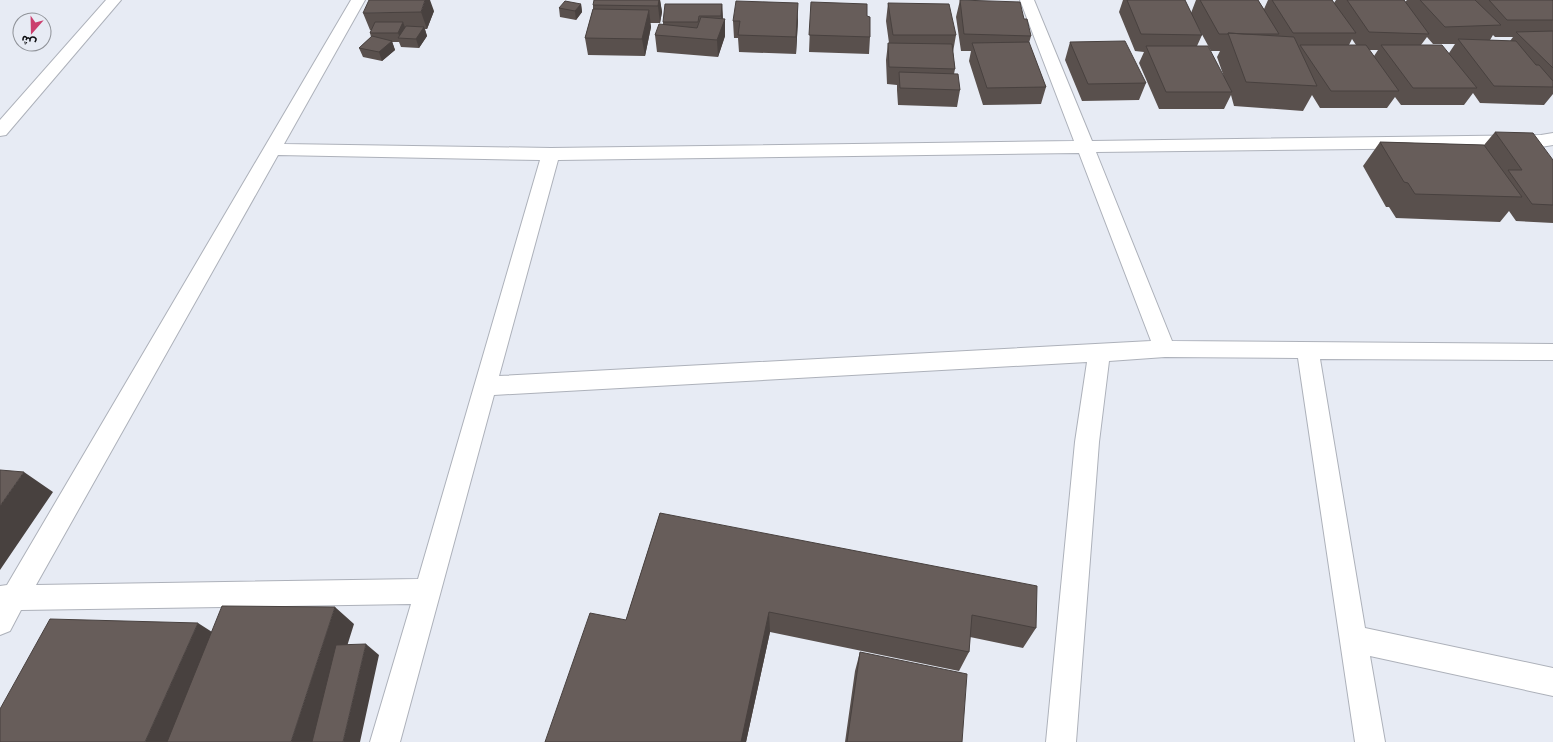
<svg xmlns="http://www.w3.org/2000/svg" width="1553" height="742" viewBox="0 0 1553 742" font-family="Karla,'Noto Sans Arabic',sans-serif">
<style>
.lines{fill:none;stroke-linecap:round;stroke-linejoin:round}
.street-casing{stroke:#adb1ba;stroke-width:2}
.street{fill:#fff;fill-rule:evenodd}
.wall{fill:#59504d;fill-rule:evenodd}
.shaded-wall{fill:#48413f}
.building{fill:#675d5a;stroke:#48413f}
</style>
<rect width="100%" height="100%" fill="#e7ebf4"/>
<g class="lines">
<g class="street-casing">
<path id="street" d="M106,0H121L6,135L0,136V120Z
M351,0H365L284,144L551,148L1074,141L1020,0H1034L1092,141L1541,135L1553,133V145L1541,147L1096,152L1172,341L1553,344V360L1320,359L1365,628L1553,668V696L1370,656L1385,742H1355L1298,358L1165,357L1109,361L1099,442L1076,742H1046L1075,442L1087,362L494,395L400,742H370L411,604L21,610L10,631L0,635V586L7,585ZM1079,153L1151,341L499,376L558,160ZM278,155L540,160L418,579L36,585Z"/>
</g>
<use href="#street" class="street"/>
</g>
<path class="wall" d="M660,0L662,12L660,23H650L651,27L645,56L588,55L585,38L593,9V5Z
M960,0L1024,19L1031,36L1029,43L1046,87L1041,104L983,105L969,61L971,51H961L956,17Z
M1123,0H1185L1191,13L1196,0H1258L1264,9L1268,0H1332L1334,3L1336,0H1404L1405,2L1407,0H1553V94L1544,105L1480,103L1473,93L1464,105H1401L1395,97L1387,108H1320L1312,95L1303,111L1234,106L1231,95L1224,109H1159L1139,63L1144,52L1135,51L1119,12ZM1192,16L1211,51H1220L1217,57L1224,77L1197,46L1202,35ZM1493,35L1495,37H1513L1510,41L1490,40ZM1427,37L1433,44H1455L1449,53L1421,45ZM1352,39L1356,45H1349ZM1369,50H1378L1374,56Z
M811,2L867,16L870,37L869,54L809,52Z
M888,3L956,35L953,52L955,69L954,74L960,90L957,107L898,105L897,90V85L887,84L886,60L888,43H889L886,21Z
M581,4L582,12L576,20L560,17L559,8Z
M722,4L723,18L725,36L718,57L657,52L655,35L663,25V22Z
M434,11L427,29H425L427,36L419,48L401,47L399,42H392L395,50L382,61L363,57L359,48L371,37L370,33L371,30H370L363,13Z
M798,20L796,54L739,52L738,38H734L733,21Z
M1070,42L1146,83L1139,100L1082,101L1065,60Z
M1495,132L1553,160V223L1516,221L1509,211L1500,222L1396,218L1389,207H1386L1363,166L1380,142L1484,145Z
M660,513L1036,628L1023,648L970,637L969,652L959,671L770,632L746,742H545L626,620Z
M860,652L962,742H845L855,671Z"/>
<path class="shaded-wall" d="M425,0H430L434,11L427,29L421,12Z
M659,0H660L662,12L660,23L658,6Z
M798,3V20L796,54V37Z
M581,4L582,12L576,20L575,11Z
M722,4L723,22L725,19V36L718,57L717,40L722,27L721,16Z
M649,10L651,27L645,56L642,39Z
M403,22L406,30L400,38L398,33Z
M424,27L427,36L419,48L416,39Z
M392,41L395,50L382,61L379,52Z
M24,472L53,492L0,570V506Z
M335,607L354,624L317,742H291Z
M769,612L770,632L746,742H741Z
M198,623L223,639L179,742H145Z
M366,644L379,655L360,742H343Z"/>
<path class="building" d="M369,0H425L421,12L363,13Z
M594,0H659L658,6L593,5Z
M960,0L1020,2L1024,19H1027L1031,36L964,34Z
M1127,0H1185L1202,35L1141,34Z
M1200,0H1258L1279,34H1244L1228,33V34H1219Z
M1272,0H1332L1356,33H1293Z
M1347,0H1404L1429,34L1369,32Z
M1420,0H1475L1501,25L1445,27Z
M1489,0H1552L1553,1V20H1507Z
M565,1L581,4L575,11L559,8Z
M736,1L798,3L796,37L738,35L740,21H733Z
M811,2L867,4V16L870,17V37L809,35Z
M888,3L949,4L956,35H893Z
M665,4H722L721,16H699L698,22H663Z
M593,9L649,10L642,39L585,38Z
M701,17L725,19L717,40L655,35L659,24L697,28Z
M375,22H403L398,33H370Z
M406,26L424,27L416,39L398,38Z
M1553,31V68L1516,32Z
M1228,33L1294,37L1317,86L1246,82Z
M372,36L392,41L379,52L359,48Z
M1458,39L1516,41L1536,65H1539L1553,81V87L1494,86Z
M1125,41L1146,83L1088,84L1070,42Z
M1029,42L1046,87L987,88L972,43Z
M888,43L952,44L955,69L889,67Z
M1300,45H1366L1399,91H1331Z
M1381,45H1442L1477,88H1413Z
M1146,46H1208L1232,92H1166Z
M899,72L958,74L960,90L900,88Z
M1495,132L1533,133L1553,160V205L1532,204L1508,170H1522Z
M1380,142L1484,145L1522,197L1415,194L1408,183L1404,182Z
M0,470L24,472L0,506Z
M660,513L1037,586L1036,628L972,615L969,652L769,612L741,742H545L590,613L626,620Z
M222,606L335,607L291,742H167Z
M50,619L198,623L145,742H0V709Z
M366,644L343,742H312L336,645Z
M860,652L967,674L962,742H847Z"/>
<g transform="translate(32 32) rotate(200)"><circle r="19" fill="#e7ebf4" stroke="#8f9298"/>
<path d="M0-3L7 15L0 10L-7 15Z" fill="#cb3e6d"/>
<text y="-6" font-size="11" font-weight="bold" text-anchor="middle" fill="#0b0c0f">ش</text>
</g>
</svg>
